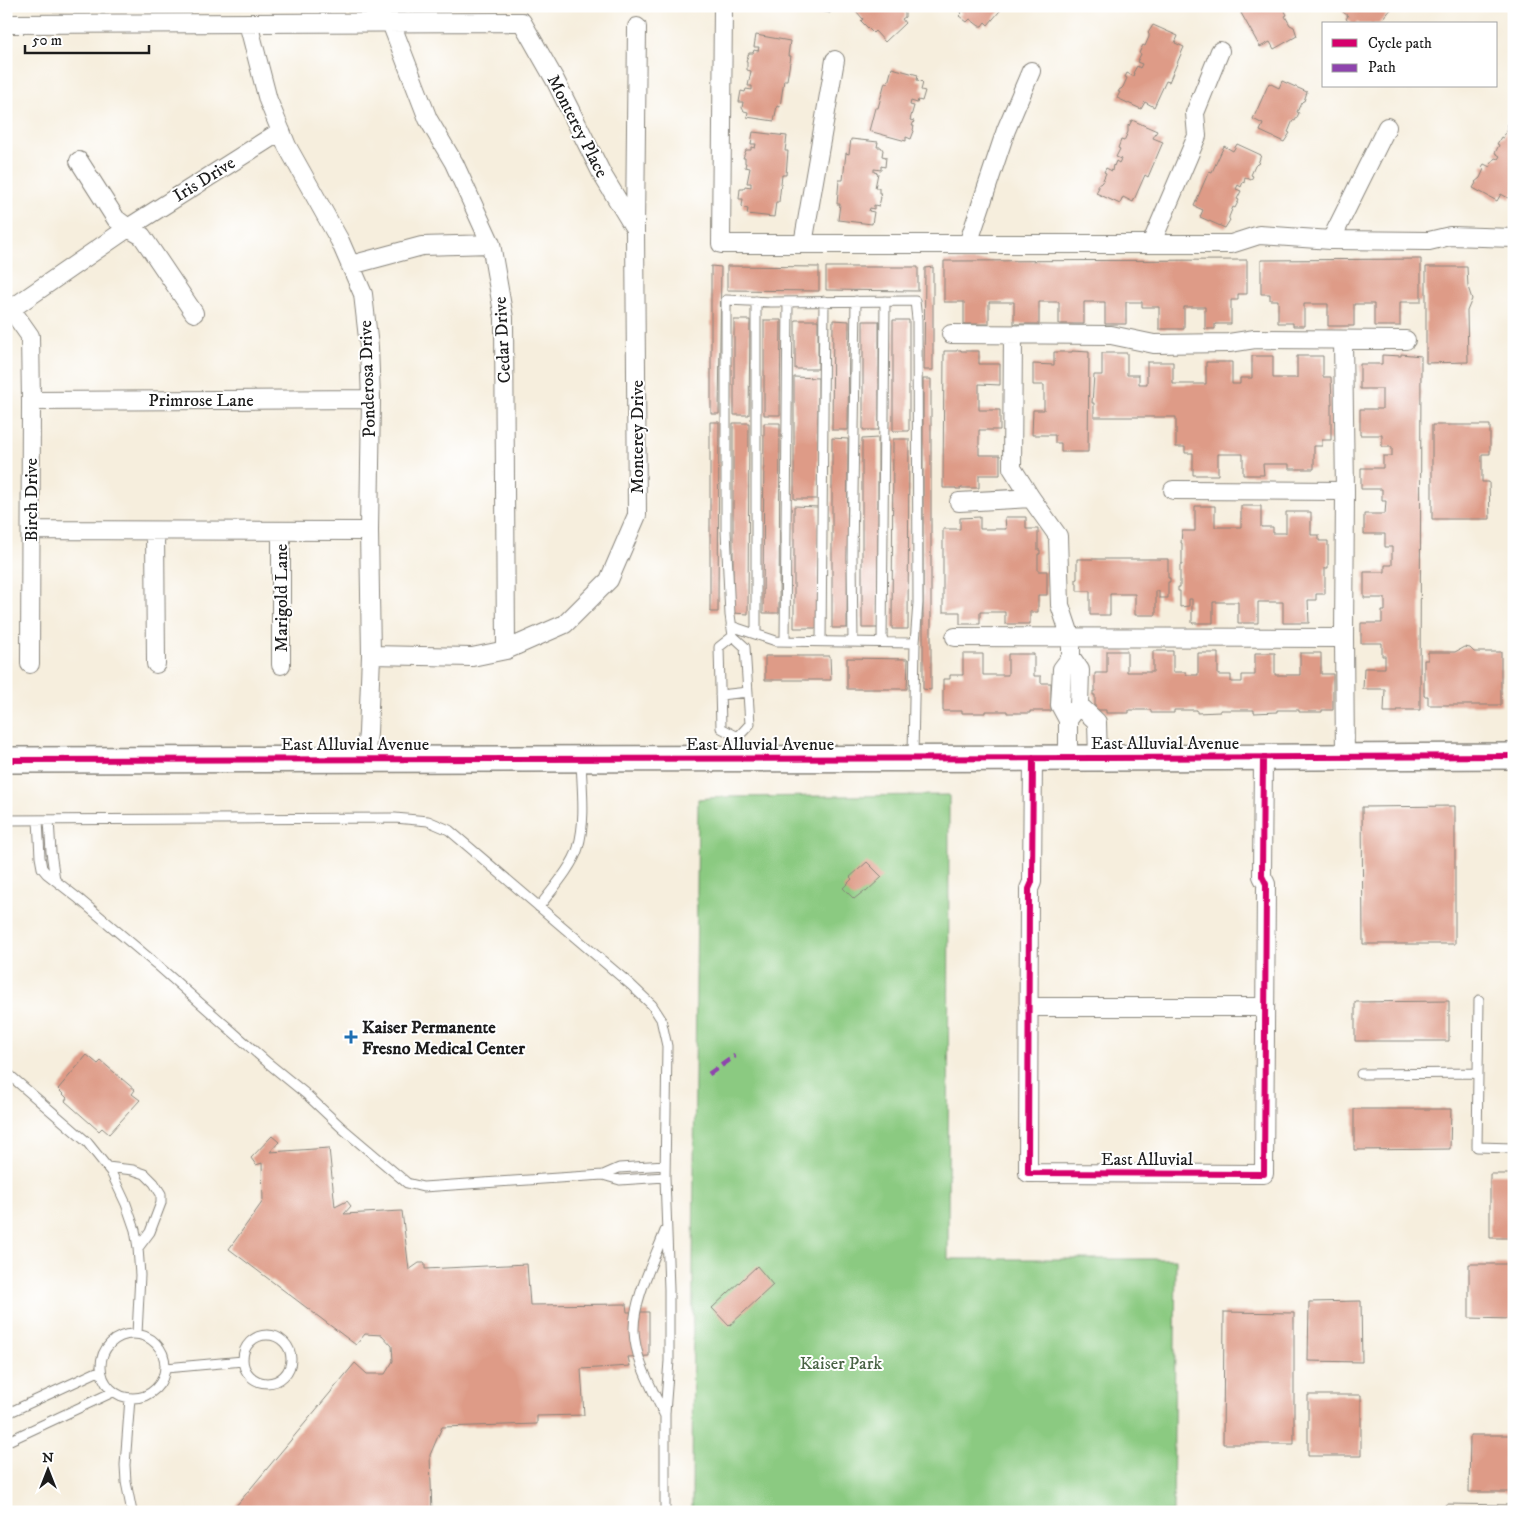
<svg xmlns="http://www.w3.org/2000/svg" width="1520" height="1518" viewBox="0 0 1520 1518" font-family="'IM FELL DW Pica',serif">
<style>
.green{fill:#8bca81;stroke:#54734e}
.building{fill:#de9b87}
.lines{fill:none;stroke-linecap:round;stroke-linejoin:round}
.lane-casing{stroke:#89857c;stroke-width:11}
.street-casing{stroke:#89857c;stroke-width:20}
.secondary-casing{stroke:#89857c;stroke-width:28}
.lane{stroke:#fff;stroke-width:9}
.street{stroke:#fff;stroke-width:18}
.secondary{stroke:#fff;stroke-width:25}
.quiet{stroke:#8e44ad;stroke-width:5;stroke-dasharray:10 5;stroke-linecap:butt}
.cycleway-casing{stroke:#fff;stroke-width:9}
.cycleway{stroke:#d6006c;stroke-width:6}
.poi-dot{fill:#1f6fb2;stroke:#fff;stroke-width:2}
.labels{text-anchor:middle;stroke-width:4;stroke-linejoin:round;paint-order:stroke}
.street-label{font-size:18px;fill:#1c1c1c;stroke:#fff}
.poi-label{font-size:18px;font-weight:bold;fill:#1c1c1c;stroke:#fff;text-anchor:start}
.park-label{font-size:18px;fill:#486244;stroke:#fff}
</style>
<rect width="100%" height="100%" fill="#fff"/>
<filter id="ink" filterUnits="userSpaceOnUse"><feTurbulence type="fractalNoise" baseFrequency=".02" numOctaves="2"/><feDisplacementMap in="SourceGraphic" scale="10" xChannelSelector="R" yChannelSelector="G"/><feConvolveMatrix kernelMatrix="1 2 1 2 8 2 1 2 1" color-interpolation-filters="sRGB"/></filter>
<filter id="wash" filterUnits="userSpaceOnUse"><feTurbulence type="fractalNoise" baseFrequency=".0096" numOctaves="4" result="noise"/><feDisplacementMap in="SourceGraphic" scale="20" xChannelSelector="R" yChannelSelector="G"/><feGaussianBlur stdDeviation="1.12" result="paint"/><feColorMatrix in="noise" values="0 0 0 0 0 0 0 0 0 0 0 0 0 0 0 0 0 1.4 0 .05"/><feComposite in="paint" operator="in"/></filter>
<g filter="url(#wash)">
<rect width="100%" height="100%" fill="#f6eedd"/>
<path class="green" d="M949,795L948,1259H1176L1173,1512H692L693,1259L698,799L722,797Z"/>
<g id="blocks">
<path class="building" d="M814,6H832L830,13L821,11V10Z
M861,6H903L900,9L905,13V17L902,19L905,23L885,42L875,31L873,33L861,21L863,19L856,11Z
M956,6H1004L988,25L985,22L982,26H979L970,19L967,22L959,16L962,13L956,9Z
M1250,6H1280L1281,9L1283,7L1287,15L1285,16L1290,25L1294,27L1297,36L1274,49L1270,42L1260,47L1241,13L1251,7Z
M1345,6H1391L1392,8L1379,24H1359L1357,22L1356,24H1352L1346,19L1348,16L1343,12V9Z
M1153,25L1178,36L1175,43L1184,47L1169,82L1166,81L1154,107L1145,102L1141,109L1117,98L1120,92H1118L1120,89H1121L1123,87L1127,78L1125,77L1127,73L1133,76L1134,73H1133L1137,66L1140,68L1142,64L1137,62L1141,54L1139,53L1143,45L1145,46L1149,37V34L1148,33Z
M756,35L790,41L788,56H791L787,80H784L780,107L777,106L774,121L747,117L748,112L744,111L742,108L743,102H739L741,91L745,92L746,89L752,90V86H748L751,71L747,70V61H746L749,53H753L754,50L758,51L759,47H754Z
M892,68L918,75L917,80L921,81L923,83L921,90L925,91L922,101L918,100L917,103L911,101L910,105L914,106L910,120L914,121L912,126H914L913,130L914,131L911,139L906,137V141L869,131L875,108H878L885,82L888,83Z
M1282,81L1307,92L1304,101H1303L1301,103L1297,112L1299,113L1295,121L1293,120L1289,130L1288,132L1290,133L1284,142L1260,131L1263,124L1253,119L1269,83L1279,88Z
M1514,115V192L1510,199L1501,194L1497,201L1473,188L1476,183L1475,182L1480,178L1484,169L1482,167L1484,164L1490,167L1491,165L1490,164L1495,158L1498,159L1500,156L1495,153L1499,145L1497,144L1501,137L1503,138L1508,128V126L1507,125L1509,122L1510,123Z
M1132,120L1157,131L1153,138L1163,142L1148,177L1145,175L1133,202L1123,197L1120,204L1096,193L1099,187H1097L1098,184H1100L1102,182L1106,173L1104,172L1106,168L1112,171L1113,165L1114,166L1116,161L1119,163L1121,159L1116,157L1120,149L1118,148L1121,140L1124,141L1128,132V125L1129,126Z
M753,132L787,136L785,151H788L786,175H782L779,202H776L774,217L747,214L748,209L744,208L742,206L743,199H739L740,189H744L745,186L751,187V183H747L750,168L745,167L746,163H745V158H743L746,150H751V147L755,148L756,144H751Z
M851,139L878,142L877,147H881L883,150L882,156L886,157L885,167L881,166V170L874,169V172L878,173L875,188H879V193H881L880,197H881L879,206L874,205V209L870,208L869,211L874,212L872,224L838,220L840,204H837L839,180H843L846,153L849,154Z
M1237,144L1261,155L1258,164H1257L1255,166L1251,175L1253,176L1251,180L1245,177L1244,183L1243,182L1241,187L1238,185L1236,189L1241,191L1237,199L1239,200L1235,208L1233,207L1229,217V219L1230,220L1225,228L1200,217L1203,210L1194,206L1209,171L1212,172L1224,146L1233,151Z
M1421,259V302H1400V326H1374V304H1354V326H1328V304H1304V326H1293V323H1278V300H1270V294H1261V260Z
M1247,260V294H1238V300H1231V324H1215V329H1205V307H1184V329H1159V307H1142V302H1126V324H1105V302H1084V324H1059V302H1039V324H1014V302H989V324H964V302H944V261Z
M711,266L721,267L719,414H711Z
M727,266L819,267V291L727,290Z
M826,267H918V291L826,290Z
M933,267V370H924L925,268Z
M1426,267H1467L1468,287L1472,299L1467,311L1468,362L1426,363Z
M734,320H750L749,415H734Z
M764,320H781L780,415H764Z
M795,320H818V369H795Z
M833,320L849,321L848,430H832Z
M893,320H909V431H893Z
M863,321H879V430H863Z
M957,350H961V351H979V364H1000V385L979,384V410H1000V430H979V455H1000V475H979V488H961V489H956V488H943L944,351H957Z
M1072,351L1089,352L1088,452H1061V443H1055V435H1032L1033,410H1044V385H1033V364L1054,365V352H1072Z
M1102,353H1127V375H1139V384H1147V362H1173V384H1206V362H1232V384H1240V378H1252V356H1273V378H1297V356H1323V377H1331L1332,404H1331V440H1322V446H1314V469H1289V464H1263L1264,475H1243V454H1218V475H1193V453H1185V447H1176V417H1094V403H1092L1094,375H1102Z
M1401,354L1421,356L1420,710H1397V712H1384L1385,689H1363L1364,668H1385V656H1382V643H1361V623H1382V611H1385V598H1364V572H1385V565H1392V547H1385V534H1364V514H1385L1386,501H1382V489H1361V468H1383V456H1392V447H1382V435H1360V409H1382V389H1360V364H1382V355L1401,356Z
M794,377L818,378V499H794Z
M923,379H931V690L923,689Z
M710,422H719L718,612H710Z
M733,423H749L748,614L733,613Z
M764,423H780L779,613H763Z
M1432,425H1490V454H1482V482H1489L1490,519H1432Z
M832,438L848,439L847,628H832Z
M878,438V628H862V439Z
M893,439H909L908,629H892Z
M794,506L818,507V628H794Z
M1195,506H1215V527H1241V506H1261V527H1273V533H1286V512H1311V535H1319V541H1328V568H1325V594H1316V600H1308L1309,623H1283V602H1258V623H1238V602H1213V623H1192V599H1189V606L1180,607V591H1178V587H1180V565H1182V543H1181L1182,531H1195Z
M980,517V529H1006L1005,517H1026V529H1038V550H1040V554H1038V571H1047V595H1038V612H1030V624H1005V612H980V624H960V612H943V529H960V518Z
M1077,559H1168V578H1170V582H1168V598H1159V591H1156V615H1135V594H1110V615H1090V591H1077V583H1076V579H1077Z
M1464,647L1470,648L1474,652H1501V705H1428V696H1424V660H1428V652H1455Z
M1107,651H1127V672H1153V651H1173V672H1186V675H1198V653H1218V675H1231V682H1242V675H1255V653H1275V675H1300V653H1321V674H1333V710H1322V712H1299V710H1277V712L1254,713V710H1220V712L1197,713V710H1174V713H1151V710H1129V713H1106V710H1095V695H1093V691H1095V673H1107Z
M963,654H983V675H1008V654H1034V676H1041V683H1051V711H1030V713H1007V711H985V713H962V711H943V679H950V675H963Z
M765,656H830L831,680H765Z
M847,658L908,659L907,689H847Z
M1455,806V944H1363L1362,807Z
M867,862L882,877L866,892L864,891L854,899L843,888L852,879L850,877Z
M1449,1001V1041H1355V1002Z
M87,1055L98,1064L101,1061L135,1090L132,1094L140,1100L109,1134L102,1128L99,1131L65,1101L67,1098L58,1089Z
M1354,1109H1451L1450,1149L1354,1150Z
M272,1136L279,1142L270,1152L329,1148L335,1207L347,1201L351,1206L344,1214L402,1211L409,1270L419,1263H425V1269L527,1264L530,1305L626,1304L627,1312H649V1356L628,1357L630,1366L581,1369L584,1415L537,1416V1424L442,1427L430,1455L432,1512H231L355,1363L367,1374H385L393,1361L392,1346L382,1335L365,1334L356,1345L229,1249L263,1201L262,1163L256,1165L251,1158Z
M1490,1174H1514V1238H1490Z
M1469,1264H1514V1319L1469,1318Z
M757,1266L773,1285L729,1326L712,1308Z
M1361,1301L1362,1362L1308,1361L1309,1302Z
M1224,1312L1294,1313V1444H1223Z
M1308,1395H1361V1456H1308Z
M1470,1435H1514V1492H1469Z
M1446,1504L1513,1505V1512H1439Z"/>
</g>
</g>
<g filter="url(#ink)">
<use href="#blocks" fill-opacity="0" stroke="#89857c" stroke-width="1"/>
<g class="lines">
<g class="lane-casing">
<path id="lane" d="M756,301V634
M731,626L776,641L915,643L918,603L917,319L915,301L771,302L726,300V531L730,615L733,636
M785,641L788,302
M821,641L824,301
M853,642L852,557L856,301
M882,642L885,301
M720,695L748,692
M913,756L915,643
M738,757V737L750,724L745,647L733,636L719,647L721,728L738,737
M6,820L395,818L428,821L449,830L631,985L652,1005L661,1019L667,1046L665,1177L669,1289V1361L665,1413V1512
M38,820L40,857L42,868L47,874L79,899L156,964L268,1063L306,1094L342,1128L407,1183L423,1187L603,1175L620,1180L665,1177
M49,820L51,852L55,880
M539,907C551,891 573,866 578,848C586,821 582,789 581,761
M1479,1000L1477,1147L1514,1148
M6,1072L87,1142L111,1172L126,1204L135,1230L138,1248L140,1275L137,1334
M1361,1074L1478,1073
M107,1167L133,1170L145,1174L154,1183L161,1194V1203L150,1232L138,1248
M603,1175L619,1168L665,1165
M101 1366a32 32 0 1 1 64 0a32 32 0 1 1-64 0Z
M243 1359a24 24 0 1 1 48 0a24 24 0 1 1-48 0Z
M166,1368L243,1361
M130,1398L125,1465L126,1482L132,1512
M6,1414L101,1370
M664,1414C652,1388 635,1360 634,1331C633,1300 654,1260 665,1231
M6,1442L113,1392"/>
</g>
<g class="street-casing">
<path id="street" d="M723,6L721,244H1231L1259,235L1331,240L1429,241L1450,236L1514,238
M248,23L268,100L287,146L340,241L363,294L369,347L371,399L369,531L371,655L368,733L365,759
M391,23L428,119L454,163L491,244L504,318L506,650
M6,24L522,22L555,80L603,176L635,229
M79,161L116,219L128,228L142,236L194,313
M1331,240L1387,127
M803,244L835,60
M968,244L1006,130L1031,71
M1151,244L1197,136L1195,113L1220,51
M351,265L422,246L491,244
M11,309L128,228L281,131
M6,312L11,309L30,336L31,401L30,664
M951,334L1111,335L1154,344L1229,343L1255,339L1406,340
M1013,335L1012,468L1031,498L1058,536L1060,605L1071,638V657L1080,670L1079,705L1068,720
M1343,340L1345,491L1344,638L1345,757
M31,401L371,399
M1173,490L1345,491
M959,502L1031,498
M31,530L369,531
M155,531L156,664
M955,637L1344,638
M371,655L472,657L506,650L565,624L609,580L637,515L635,229L637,27
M281,665V531
M1079,705L1097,722L1098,758
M1033,758L1032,882L1029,889L1028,1173L1264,1174L1266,884L1262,876L1263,758
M1068,758V720L1060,705L1062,669L1071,657
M1028,1007H1265"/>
</g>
<g class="secondary-casing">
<path id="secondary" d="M6,760L1098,758L1514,756"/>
</g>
<use href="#lane" class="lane"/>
<use href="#street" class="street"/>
<use href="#secondary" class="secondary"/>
<path class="quiet" d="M709,1074L735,1056"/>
<g class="cycleway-casing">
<path id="cycleway" d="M1033,758L1032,882L1029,889L1028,1173L1264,1174L1266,884L1262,876L1263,758
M6,760L1098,758L1514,756"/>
</g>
<use href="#cycleway" class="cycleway"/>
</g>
</g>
<path class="poi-dot" d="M348.5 1029.5h5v5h5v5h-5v5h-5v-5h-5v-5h5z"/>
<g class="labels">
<g class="street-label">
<text transform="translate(578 126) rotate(63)" y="6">Monterey Place</text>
<text transform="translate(204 179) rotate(-32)" y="6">Iris Drive</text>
<text transform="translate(502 340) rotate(-93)" y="6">Cedar Drive</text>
<text transform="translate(367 379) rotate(-92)" y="6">Ponderosa Drive</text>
<text x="201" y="406">Primrose Lane</text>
<text transform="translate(637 437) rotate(-90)" y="6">Monterey Drive</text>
<text transform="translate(31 500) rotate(-90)" y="6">Birch Drive</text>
<text transform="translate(281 598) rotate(-90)" y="6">Marigold Lane</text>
<text x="1165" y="749">East Alluvial Avenue</text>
<text x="355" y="750">East Alluvial Avenue</text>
<text x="760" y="750">East Alluvial Avenue</text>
<text x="1147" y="1165">East Alluvial</text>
</g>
<g class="poi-label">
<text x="362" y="1033">Kaiser Permanente<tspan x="362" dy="21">Fresno Medical Center</tspan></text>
</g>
<g class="park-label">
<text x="841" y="1369">Kaiser Park</text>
</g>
</g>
<rect width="1520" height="1518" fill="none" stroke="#fff" stroke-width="25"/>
<rect x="1322" y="22" width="175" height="65" fill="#ffffff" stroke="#a4a4a4"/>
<rect x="1332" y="39" width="25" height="8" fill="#d6006c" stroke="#a4a4a4"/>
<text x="1368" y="48" font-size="15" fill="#1c1c1c">Cycle path</text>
<rect x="1332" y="64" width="25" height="8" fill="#8e44ad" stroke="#a4a4a4"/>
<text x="1368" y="72" font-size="15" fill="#1c1c1c">Path</text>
<g transform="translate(48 1470)" stroke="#ffffff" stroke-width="4" paint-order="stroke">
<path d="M0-4L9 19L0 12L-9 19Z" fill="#1c1c1c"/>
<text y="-8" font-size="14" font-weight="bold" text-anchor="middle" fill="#1c1c1c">N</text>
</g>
<path d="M25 45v8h124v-8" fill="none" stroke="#1c1c1c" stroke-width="2.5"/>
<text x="32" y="45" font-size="15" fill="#1c1c1c" stroke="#ffffff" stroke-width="4" paint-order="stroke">50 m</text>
</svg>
